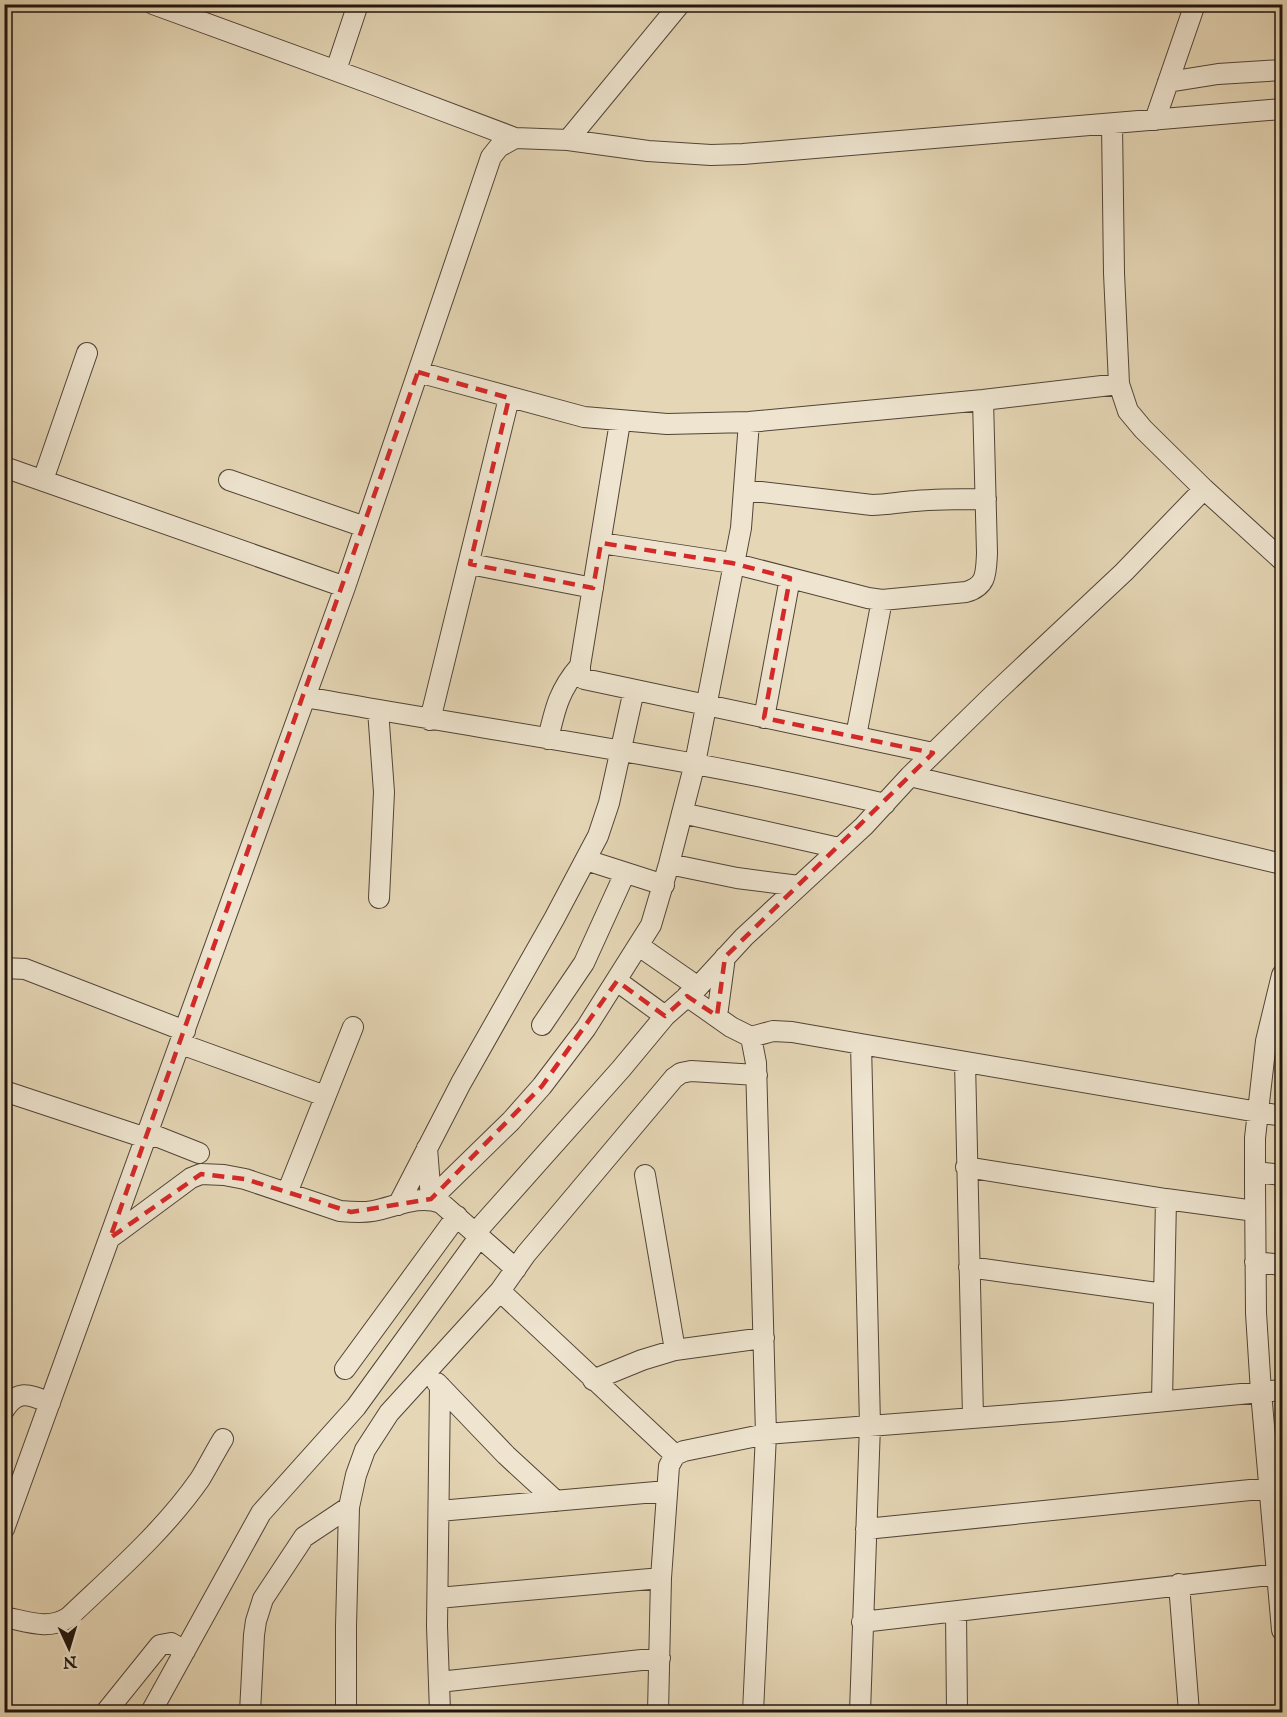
<svg xmlns="http://www.w3.org/2000/svg" width="1287" height="1717" viewBox="0 0 1287 1717" font-family="'IM FELL English',serif">
<style>
.lines{fill:none;stroke-linecap:round;stroke-linejoin:round}
.minor-casing{stroke:#514437;stroke-width:22}
.minor{stroke:#eee4cf;stroke-width:20}
.marked{fill:none;stroke:#d62828;stroke-width:4.5;stroke-dasharray:12 8;stroke-linejoin:round}
</style>
<rect width="100%" height="100%" fill="#e5d6b5"/>
<filter id="stains"><feTurbulence type="fractalNoise" baseFrequency=".00333" numOctaves="4"/><feColorMatrix values="0 0 0 0 .2 0 0 0 0 .09 0 0 0 0 .02 0 0 0 .5 -.17"/></filter>
<radialGradient id="worn" r=".72"><stop offset=".6" stop-color="#630" stop-opacity="0"/><stop offset="1" stop-color="#630" stop-opacity=".3"/></radialGradient>
<g class="lines">
<g class="minor-casing">
<path id="minor" d="M153,4L372,84L515,138
M336,70L358,4
M1168,82L1218,74L1282,70
M1155,120L1195,4
M1112,124L1114,273L1119,384L1128,411L1143,429L1204,489L1282,560
M568,140L680,4
M418,372L584,417L667,424L749,422L983,400L1119,384
M620,422L580,666V674L584,679L933,753
M4,467L345,587
M43,480L87,353
M229,480L365,527
M745,490L872,505C888,505 899,502 915,501C938,499 962,499 986,499
M601,543L732,563L868,598L882,600L966,592C987,586 986,573 987,553L983,400
M470,564L593,588
M305,697C499,732 694,758 885,804
M378,710L384,792L379,898
M764,718L790,578
M430,720L509,398
M856,736L882,600
M548,739C555,709 559,690 580,666
M910,776L1282,864
M682,813L839,848
M586,860L664,885
M669,864L737,878L799,886
M639,946L698,987
M4,968L25,969L185,1031
M1282,975L1266,1041L1255,1138V1184L1256,1313L1261,1392L1282,1630
M617,981L665,1016
M687,996L731,1027L751,1037L773,1031L792,1032L861,1044
M717,1016L725,957
M542,1025L584,963L625,873
M751,1037L756,1063L766,1434L753,1712
M181,1044L325,1096
M965,1062L973,1417
M4,1091L146,1138L156,1136L199,1153
M427,1148L431,1199
M966,1167L1166,1199L1255,1211
M1255,1172L1282,1175
M645,1175L675,1350
M287,1193L353,1027
M431,1199L511,1121L542,1086L586,1028L651,925L669,864L695,763L741,528L749,422
M398,1205L461,1083L554,919L598,836L609,803L634,690
M476,1232L621,1069L665,1016L698,987L744,937L864,826L910,776L993,695L1124,572L1204,489
M110,1238L191,1178L201,1174L224,1175L245,1179L340,1211C351,1212 362,1213 373,1211C395,1207 419,1194 441,1203L516,1269
M1255,1262L1282,1265
M969,1267L1164,1294
M500,1291L675,1455
M345,1369L457,1216
M593,1380L642,1360L675,1350L764,1338
M437,1383L506,1455L556,1501
M1162,1401L1166,1199
M4,1410C18,1388 30,1395 50,1403
M439,1511L667,1491
M4,1529L345,587L491,157L499,147L515,138L568,140L648,151L711,155L743,154L1282,109
M866,1529L1270,1488
M1179,1584L1189,1712
M438,1598L661,1578
M956,1612L957,1712
M4,1617C26,1621 49,1631 69,1617C114,1574 163,1532 200,1479C208,1466 215,1452 223,1439
M862,1622L1278,1574
M439,1682L660,1658
M106,1712L160,1645L171,1643L185,1651
M151,1712L261,1513L356,1407L480,1236
M250,1712L254,1635L256,1621L263,1599L304,1537L349,1507L356,1475L365,1450L389,1413L500,1291L526,1254L674,1078L681,1073L691,1071L757,1075
M346,1712V1627L349,1507
M440,1712L437,1626L440,1386
M658,1712L661,1578L669,1466L675,1455L684,1451L766,1434L1062,1411L1282,1390
M860,1712L870,1425L861,1044L1282,1116"/>
</g>
<use href="#minor" class="minor"/>
</g>
<path class="marked" d="M418,372L509,398L470,564L593,588L601,543L732,563L790,578L764,718L933,753L725,957L717,1016L687,996L665,1016L617,981L542,1086L431,1199L351,1212L245,1179L201,1174L110,1238Z"/>
<rect width="1287" height="1717" fill="none" stroke="#e5d6b5" stroke-width="24"/>
<rect x="6" y="6" width="1275" height="1705" fill="none" stroke="#20140d" stroke-width="3"/>
<rect x="12" y="12" width="1263" height="1693" fill="none" stroke="#20140d" stroke-width="1.5"/>
<g transform="translate(69 1648) rotate(176)" stroke="#eee4cf" stroke-width="4.5" paint-order="stroke">
<path d="M0-4.5L10 22L0 15L-10 22Z" fill="#20140d"/>
<text y="-9" font-size="16" font-weight="bold" text-anchor="middle" fill="#20140d">N</text>
</g>
<rect width="100%" height="100%" filter="url(#stains)"/>
<rect width="100%" height="100%" fill="url(#worn)"/>
</svg>
